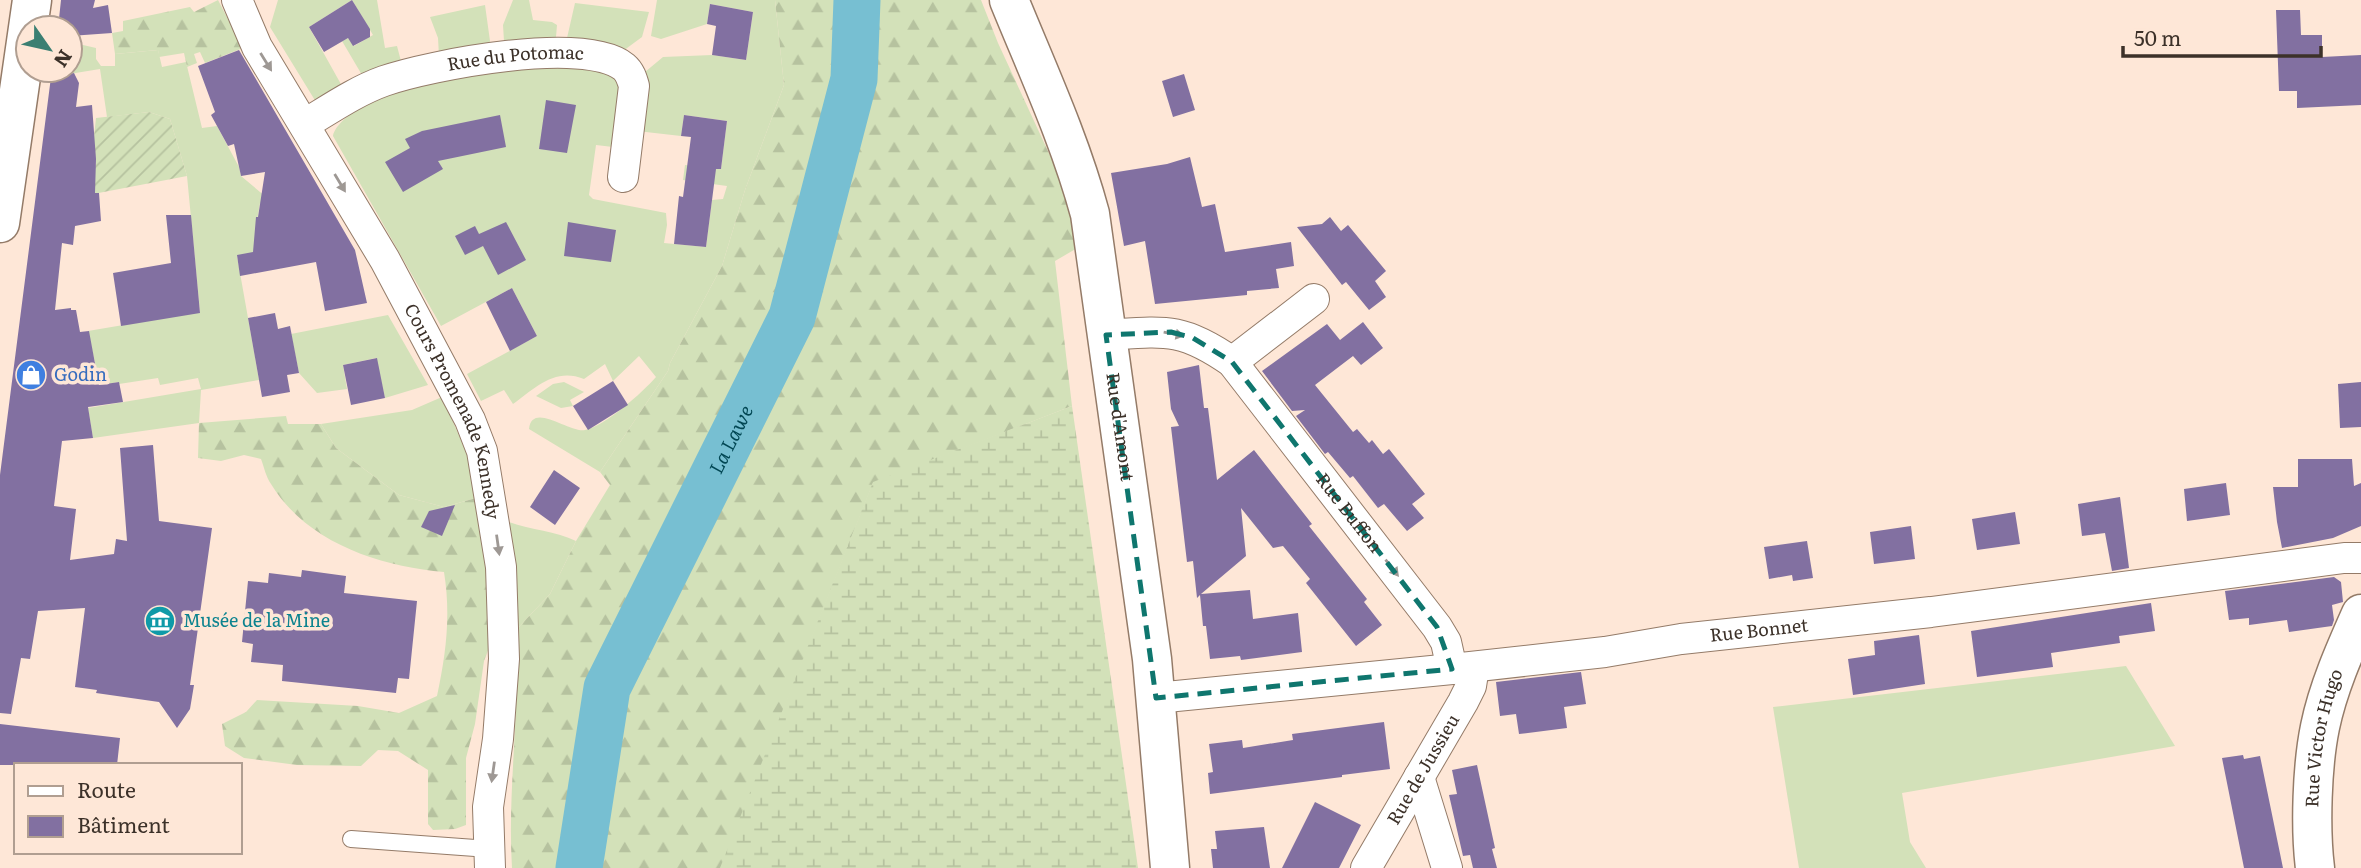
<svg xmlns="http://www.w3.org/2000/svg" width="2361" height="868" viewBox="0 0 2361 868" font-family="Literata,serif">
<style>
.grass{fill:#d3e1b9}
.forest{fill:url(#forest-firs)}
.wetland{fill:url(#wetland-marsh)}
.garden{fill:url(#garden-furrows)}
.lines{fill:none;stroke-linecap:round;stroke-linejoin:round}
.river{stroke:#77bfd2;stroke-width:47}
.building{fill:#8270a1}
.lane-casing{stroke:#947b68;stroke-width:18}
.street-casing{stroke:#947b68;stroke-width:32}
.secondary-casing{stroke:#947b68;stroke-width:41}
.lane{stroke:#fff;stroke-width:16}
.street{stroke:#fff;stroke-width:30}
.secondary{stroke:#fff;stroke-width:38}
.oneway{fill:#9e9894}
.marked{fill:none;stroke:#0f766e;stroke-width:5;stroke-dasharray:14 9;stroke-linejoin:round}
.labels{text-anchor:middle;stroke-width:7;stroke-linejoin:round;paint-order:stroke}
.street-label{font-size:18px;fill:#3c3129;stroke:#fee7d7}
.shop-label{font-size:18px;fill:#366cbe;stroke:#fee7d7;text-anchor:start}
.culture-label{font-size:18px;fill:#0d838f;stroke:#fee7d7;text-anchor:start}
.water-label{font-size:19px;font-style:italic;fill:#024754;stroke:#fee7d7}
</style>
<defs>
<pattern id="forest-firs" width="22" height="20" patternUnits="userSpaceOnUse" patternTransform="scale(1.75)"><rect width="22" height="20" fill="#d3e1b9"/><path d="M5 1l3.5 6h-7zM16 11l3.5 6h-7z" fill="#b6c29f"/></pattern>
<pattern id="wetland-marsh" width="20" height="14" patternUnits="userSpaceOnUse" patternTransform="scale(1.75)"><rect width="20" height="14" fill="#d3e1b9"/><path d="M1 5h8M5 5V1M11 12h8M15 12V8" fill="none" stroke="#b6c29f"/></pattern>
<pattern id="garden-furrows" width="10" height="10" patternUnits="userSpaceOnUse" patternTransform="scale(1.75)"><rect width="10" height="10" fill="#d3e1b9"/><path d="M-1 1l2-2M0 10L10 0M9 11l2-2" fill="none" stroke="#b6c29f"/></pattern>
</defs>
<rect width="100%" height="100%" fill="#fee7d7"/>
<path class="grass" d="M278,0H377L385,48L397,46L402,65L362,75L342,41L348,38L354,46L373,35L352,0L309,27L342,86L316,102L270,27Z
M513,0H529L533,20L552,22L557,25L556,37L550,43L504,41L503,25Z
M657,0H775L784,85L745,190L722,266L670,363L668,371L600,472L529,429C532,401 569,433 585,430C605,426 643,392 656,377L639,356L613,381L605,364L584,379C555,367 535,388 513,404L504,390L481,401L467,374L537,336L512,288L441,326L333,136C338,113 395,88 416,83C452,75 491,69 527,64C546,62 609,65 618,83C623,95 614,133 613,147L596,145L589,195L593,199L666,213L667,225L664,243L706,247L712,200L723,199L727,186L683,180L685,165L721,169L727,121L684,115L681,136L637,131L645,72L663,57L712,55L746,60L753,12L710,4L707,24L661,39L651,36Z
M575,3L649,12L642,37L623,51L571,44L567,38Z
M485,5L490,41L487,48L439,56L438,38L430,17Z
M70,42L96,48V59L101,66H115V54L158,50L162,67L186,62L202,128L217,126L239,167L241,176L266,197L267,201L260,203C256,231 251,230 277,248L237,256L259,380L201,390L199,423L93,438L88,408L201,389L198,378L160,385L158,378L119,384L118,382L108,384L99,381L88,331L200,312L187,176L170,119L149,112L107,117L100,69L51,77L52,70H70Z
M388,315L428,385L385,398L376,358L343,365L347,389L317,393L299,373L291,334Z
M564,382L584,392L570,400L573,406L561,408L536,396L553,384Z
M442,397L469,458L476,498L444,507L399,495L336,448L321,424L412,410Z
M509,522C531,530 556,531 576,541L550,594L515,631L513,546Z
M2126,666L2175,746L1902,793L1910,842L1926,868H1799L1773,707Z"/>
<path class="forest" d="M218,0L243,48L205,63L200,52L194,54L197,63L187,67L184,53L159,57L158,50L115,54L112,33L123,31V21L190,7L194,12Z
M775,0H981L998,43L1059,175L1079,247L1055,261L1072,406L873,483L721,868H512C507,789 521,710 515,631L550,594L576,541L610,485L600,472L668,371L670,363L722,266L745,190L784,85Z
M286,416L288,424H321L336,448L399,495L444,507L476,498L490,569L493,637L484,661L475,724L466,758V825L455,829L433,830L428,824V770L398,751L378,750L361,766L297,765L244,758L225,746L222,724L246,712L257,700L358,706L399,713L437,696C446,654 451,615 444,572C379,566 307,543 271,484C266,477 264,467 261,459L244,455L221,461L198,458L199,423Z"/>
<path class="wetland" d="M1072,406L1138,868H720L873,482Z"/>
<path class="garden" d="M149,112L170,119L187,176L88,195L96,163L93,145L96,118Z"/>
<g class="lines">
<path class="river" id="s1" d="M579,868L607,688L792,317L854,79L857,0"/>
</g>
<path class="building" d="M61,0H95L93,8L108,5L112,33L70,36V28H58Z
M352,0L370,29V37L353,46L348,38L324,52L309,27Z
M710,4L753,12L746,60L712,55L716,26L707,24Z
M2276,10H2300L2301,35H2322V57L2361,55V105L2297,108V91H2279Z
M239,50L355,250L367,303L325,311L316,262L240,276L237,255L253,252L256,217H258L265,172L241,176L234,144L228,146L211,115L215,112L198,66Z
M74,73L79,83L76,107L92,105L96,159L95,193H99L101,221L75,226L73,245L62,243L55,310L71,308V310H76L80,332L89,331L99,385L119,382L123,402L88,407L93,438L62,441L54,506L76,509L70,560L114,554L116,539L127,541L120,448L153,445L159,521L212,528L190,685H194L190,709L177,728L159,702L96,693L97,690L75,687L85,608L38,611L30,659L21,658L11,714L0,713V475L51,77Z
M1184,74L1195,110L1173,117L1162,81Z
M546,100L576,105L567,153L539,149Z
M500,115L506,147L438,161L443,169L403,192L385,162L410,148L405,139L422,131Z
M684,115L727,121L721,169H716L706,247L674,244L679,196L683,197L691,137L681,136Z
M1190,157L1202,207L1215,204L1225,252L1291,242L1294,266L1276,269L1279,288L1247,291V295L1155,304L1145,241L1124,246L1111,173L1167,164Z
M166,215H191L200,313L121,326L113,273L171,263Z
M1330,217L1341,231L1348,225L1386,271L1375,281L1386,297L1369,310L1346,282L1342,285L1297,227L1322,224Z
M506,222L526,260L498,275L483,246L465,255L455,236L475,226L479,234Z
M568,222L616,230L611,262L564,256Z
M512,288L537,336L510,351L486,302Z
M275,313L278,329L290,326L299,373L287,375L290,392L262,397L248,318Z
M1363,322L1383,348L1361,365L1353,356L1315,385L1353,432L1357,429L1369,443L1372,440L1383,454L1389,449L1425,494L1412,504L1424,518L1407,531L1384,504L1378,508L1353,476L1350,478L1328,452L1325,454L1296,416L1305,410L1292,411L1262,371L1327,324L1340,340Z
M377,358L385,398L351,405L343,365Z
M1199,365L1204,408H1208L1217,480L1254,450L1312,524L1309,526L1367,599L1364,602L1382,625L1356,646L1306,583L1310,579L1283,546L1273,548L1241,508L1246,556L1201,594L1250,590L1253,619L1298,613L1302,652L1241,660L1240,656L1210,659L1206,626H1203L1200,595L1197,598L1193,561L1187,562L1171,427L1179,426L1171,409L1167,372Z
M613,381L628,405L588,430L573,406Z
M2361,382V427L2340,428L2338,384Z
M2298,459H2352L2354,486L2361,483V526L2333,538L2282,548L2277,522L2273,487H2298Z
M554,470L580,488L555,525L530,507Z
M2226,483L2230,515L2187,521L2184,489Z
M2120,497L2129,568L2112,571L2105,533L2082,536L2078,504Z
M455,505L442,536L421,527L429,511Z
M2015,512L2020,544L1977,550L1972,519Z
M1911,526L1915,559L1874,564L1870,532Z
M1807,541L1813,578L1793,581L1792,575L1769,579L1764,547Z
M302,570L346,576L344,593L417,601L409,679L398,678L396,693L282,681L283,665L251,662L253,644L242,642L248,581L268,583L269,573L301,577Z
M2334,577L2341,582L2343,602L2332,605L2334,620L2332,626L2289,632L2287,620L2249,625V618L2229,620L2225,591Z
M2151,603L2155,631L2119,636L2120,643L2051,653L2053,667L1977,677L1971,631Z
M1919,635L1925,684L1853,695L1848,659L1875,655L1874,641Z
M1581,672L1586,704L1564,707L1567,728L1519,734L1516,714L1500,716L1496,682Z
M1384,722L1390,769L1342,775V777L1210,794L1208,773L1213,772L1209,744L1242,740L1243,748L1293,740L1292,734Z
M0,724L120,738L117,765H0Z
M2243,755L2244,759L2260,756L2283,868H2244L2222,758Z
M1477,765L1495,848L1492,849L1497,868H1473L1470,855L1463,856L1449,795L1457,794L1452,770Z
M1315,802L1361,825L1339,868H1282Z
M1264,827L1270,868H1213L1211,849H1217L1215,831Z"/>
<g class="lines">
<g class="lane-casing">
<path id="lane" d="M351,839L489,849"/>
</g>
<g class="street-casing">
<g id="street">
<path id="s2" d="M237,0L257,47L385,260L470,420L482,451L501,567L504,659L498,739L488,807L490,868"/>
<path id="s3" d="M305,124C330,109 356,91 384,81C430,65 585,35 624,67C630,72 632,79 634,86L623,177"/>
<path id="s4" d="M1106,335C1165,331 1182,327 1232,362L1437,627L1446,642L1452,669"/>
<path d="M1232,362L1314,299"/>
<path id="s5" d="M1156,698L1452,669L1605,652L1681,639L1931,612L2344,558H2361"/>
<path d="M1419,777L1447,868"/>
<path id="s6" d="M1366,868L1463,702L1471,686L1474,667"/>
</g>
</g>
<g class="secondary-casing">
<g id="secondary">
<path id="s7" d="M1009,0C1038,71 1070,140 1090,214L1152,659L1170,868"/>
<path d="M0,223L32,0"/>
<path id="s8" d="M2315,868C2310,828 2312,766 2320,727C2328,688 2345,650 2361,614"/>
</g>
</g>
<use href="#lane" class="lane"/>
<use href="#street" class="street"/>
<use href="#secondary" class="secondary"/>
</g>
<defs><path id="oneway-solid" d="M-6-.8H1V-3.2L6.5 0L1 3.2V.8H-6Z" transform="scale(1.75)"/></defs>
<g class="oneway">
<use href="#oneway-solid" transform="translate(266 62) rotate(58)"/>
<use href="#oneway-solid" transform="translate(340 183) rotate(59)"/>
<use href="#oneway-solid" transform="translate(1174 334) rotate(10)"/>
<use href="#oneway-solid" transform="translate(498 545) rotate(82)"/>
<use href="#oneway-solid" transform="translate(1392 568) rotate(52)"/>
<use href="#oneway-solid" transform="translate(493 772) rotate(98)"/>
</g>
<path class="marked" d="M1171,332L1193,338L1232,362L1437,627L1452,669L1156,698L1106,335Z"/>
<defs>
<g id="shop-disc" transform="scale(1.575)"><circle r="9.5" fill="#3f7fe0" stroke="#fee7d7"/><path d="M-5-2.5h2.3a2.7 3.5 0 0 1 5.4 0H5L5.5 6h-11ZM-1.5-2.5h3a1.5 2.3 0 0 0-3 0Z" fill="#fff"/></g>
<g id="museum-disc" transform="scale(1.575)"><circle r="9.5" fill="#0f9aa8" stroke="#fee7d7"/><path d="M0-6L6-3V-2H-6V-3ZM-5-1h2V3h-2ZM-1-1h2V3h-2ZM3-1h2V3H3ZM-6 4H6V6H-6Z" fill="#fff"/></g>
</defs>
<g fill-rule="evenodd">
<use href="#shop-disc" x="31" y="375"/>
<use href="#museum-disc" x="160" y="621"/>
</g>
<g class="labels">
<g class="street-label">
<text dy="6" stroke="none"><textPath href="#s3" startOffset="224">Rue du Potomac</textPath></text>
<text dy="6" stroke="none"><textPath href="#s2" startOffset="467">Cours Promenade Kennedy</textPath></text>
<text dy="6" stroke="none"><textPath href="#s7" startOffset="444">Rue d'Amont</textPath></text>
<text dy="6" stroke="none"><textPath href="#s4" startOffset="324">Rue Buffon</textPath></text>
<text dy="6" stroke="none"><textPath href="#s5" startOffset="607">Rue Bonnet</textPath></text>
<text dy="6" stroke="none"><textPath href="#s8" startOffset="131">Rue Victor Hugo</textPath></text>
<text dy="6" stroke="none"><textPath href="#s6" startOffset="114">Rue de Jussieu</textPath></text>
</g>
<g class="shop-label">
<text x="54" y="381">Godin</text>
</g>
<g class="culture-label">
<text x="183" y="627">Musée de la Mine</text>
</g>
<g class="water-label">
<text dy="7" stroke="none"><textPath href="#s1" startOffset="460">La Lawe</textPath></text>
</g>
</g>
<rect x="14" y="763" width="228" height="91" fill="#fee7d7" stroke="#b09e91" stroke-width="2"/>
<rect x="28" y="786" width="35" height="10" fill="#ffffff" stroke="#b09e91" stroke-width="2"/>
<text x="77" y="798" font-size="21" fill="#3c3129">Route</text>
<rect x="28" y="816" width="35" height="21" fill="#8270a1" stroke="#b09e91" stroke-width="2"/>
<text x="77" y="833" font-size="21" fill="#3c3129">Bâtiment</text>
<g transform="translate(49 49) rotate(124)"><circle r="33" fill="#fee7d7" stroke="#b09e91" stroke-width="2"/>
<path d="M0-5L12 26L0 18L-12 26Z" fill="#3b7f72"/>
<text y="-10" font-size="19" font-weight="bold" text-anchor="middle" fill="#3c3129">N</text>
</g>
<path d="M2123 46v10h198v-10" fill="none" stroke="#3c3129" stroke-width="3.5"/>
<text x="2134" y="46" font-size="21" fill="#3c3129" stroke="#fee7d7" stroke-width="5" paint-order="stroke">50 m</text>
</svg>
